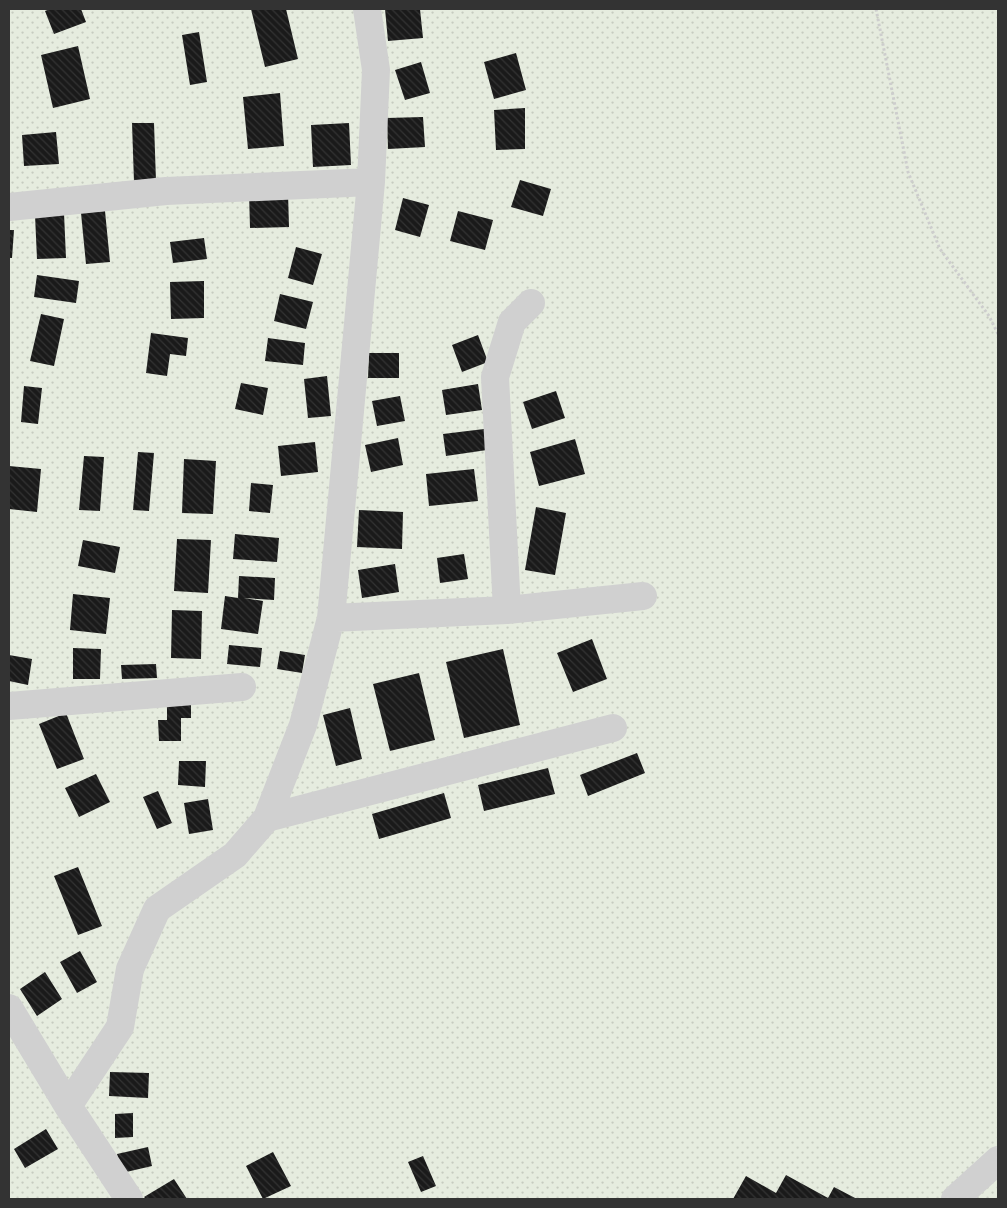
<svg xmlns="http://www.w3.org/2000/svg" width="1007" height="1208" viewBox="0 0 1007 1208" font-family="Mulish,sans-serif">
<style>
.grass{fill:url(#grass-dots)}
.building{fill:url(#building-back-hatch)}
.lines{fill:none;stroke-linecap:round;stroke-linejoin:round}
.path{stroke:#cdcdcd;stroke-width:3;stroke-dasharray:2.5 2.5;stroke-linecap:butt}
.minor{stroke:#d0d0d0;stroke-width:28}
</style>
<defs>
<pattern id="grass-dots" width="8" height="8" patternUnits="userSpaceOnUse" patternTransform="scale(1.25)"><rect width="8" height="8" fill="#e6ecdf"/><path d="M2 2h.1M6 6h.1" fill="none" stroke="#c6cbc0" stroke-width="1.8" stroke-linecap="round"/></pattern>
<pattern id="building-back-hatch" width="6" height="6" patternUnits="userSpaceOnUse" patternTransform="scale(1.25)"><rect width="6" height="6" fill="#1a1a1a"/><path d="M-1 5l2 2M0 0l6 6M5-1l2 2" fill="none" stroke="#333"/></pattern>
</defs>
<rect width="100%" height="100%" fill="#fff"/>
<path class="grass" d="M9,9H998V1199H9Z"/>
<path class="building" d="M50,9H81L86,22L54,34L45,11Z
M251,9H286L298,59L265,67Z
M385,9H420L423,38L388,41Z
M199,32L207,82L190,85L182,35Z
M78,46L90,99L53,108L41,55Z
M516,53L526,90L494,99L484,62Z
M421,62L430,93L405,100L395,70Z
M280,93L284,146L248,149L243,97Z
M525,108V149L496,150L494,110Z
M423,117L425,147L388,149L387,118Z
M132,123H154L156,181L134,182Z
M349,123L351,165L313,167L311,125Z
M56,132L59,164L24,166L22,135Z
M520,180L551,189L543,216L511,207Z
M249,193H288L289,227L250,228Z
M403,198L429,205L420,237L395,230Z
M105,211L110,262L86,264L81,213Z
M458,211L493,220L485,250L450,241Z
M64,213L66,258L37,259L35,215Z
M9,230H14L12,258H9Z
M204,238L207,259L173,263L170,242Z
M296,247L322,254L313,285L288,278Z
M37,275L79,281L76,303L34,297Z
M204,281V318L171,319L170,282Z
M280,294L313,302L306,329L274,321Z
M41,314L64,319L54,366L30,361Z
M151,333L188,338L186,356L170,354L167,376L146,373Z
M478,335L488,362L462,372L452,345Z
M268,338L305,343L303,365L265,361Z
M369,353H399V378H368Z
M327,376L331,416L308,418L304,379Z
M241,383L268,388L263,415L235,409Z
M478,384L482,410L446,415L442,390Z
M24,386L42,388L38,424L21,422Z
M556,391L565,418L532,429L523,402Z
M400,396L405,421L377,426L372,401Z
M484,429L487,450L446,456L443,434Z
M398,438L403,465L371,472L365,445Z
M575,439L585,474L539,486L530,452Z
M315,442L318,472L281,476L278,446Z
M138,452L154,453L149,511L133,510Z
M84,456L104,457L100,511L79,510Z
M184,459L216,461L213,514L182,513Z
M9,466L41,469L37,512L9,509Z
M474,469L478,501L429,506L426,474Z
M251,483L273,485L270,513L249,511Z
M536,507L566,513L555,575L525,570Z
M359,510L403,512L402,549L357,547Z
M235,534L279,538L277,562L233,559Z
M177,539L211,540L208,593L174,591Z
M83,540L120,547L115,573L78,566Z
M464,554L468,579L440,583L437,558Z
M395,564L399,592L362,598L358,570Z
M239,576L275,578L274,600L244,598L263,601L258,634L221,629L225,596L238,598Z
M73,594L110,598L106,634L70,630Z
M172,610L202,611L201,659L171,658Z
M592,639L607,679L573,692L557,653Z
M229,645L262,648L260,667L227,664Z
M73,648L101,649L100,679H73Z
M503,649L520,725L464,738L446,662Z
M280,651L305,655L302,673L277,669Z
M9,655L32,659L28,685L9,681Z
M156,664L157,678L122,679L121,665Z
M419,673L435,740L390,751L373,684Z
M191,703V718H181V741H159L158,720H167V704Z
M350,708L362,759L336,766L323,715Z
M66,713L84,759L57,769L39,724Z
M637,753L645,773L588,796L580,775Z
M179,761H206L205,787L178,785Z
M548,768L555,794L484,811L478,785Z
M96,774L110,802L79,817L65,788Z
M158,791L172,823L157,829L143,797Z
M444,793L451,818L379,839L372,814Z
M208,799L213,830L189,834L184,803Z
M78,867L102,926L78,935L54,876Z
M80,951L97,982L77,993L60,962Z
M45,972L62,999L37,1016L20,989Z
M110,1072L149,1073L148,1098L109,1096Z
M133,1113V1137L115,1138V1114Z
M46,1129L58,1149L25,1168L14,1149Z
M148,1147L152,1166L122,1173L117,1154Z
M273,1152L291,1186L263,1199L246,1166Z
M423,1156L436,1186L421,1192L408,1162Z
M786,1175L828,1198L834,1187L857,1199H733L746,1176L776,1193Z
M174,1179L187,1199H146L144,1197Z"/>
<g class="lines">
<path class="path" d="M876,9L908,172L940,249L989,316L998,334"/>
<path class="minor" d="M9,207L166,191L371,182
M507,610L495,377L512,322L531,303
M331,618L507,610L643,596
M9,706L242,687
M267,818L613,728
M9,1008L68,1106L129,1199
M68,1106L120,1027L130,969L157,909L235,855L267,818L303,725L331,618L371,182L376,70L367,9
M955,1199L998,1160"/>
</g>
<rect width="1007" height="1208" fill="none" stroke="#333333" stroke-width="20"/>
</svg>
